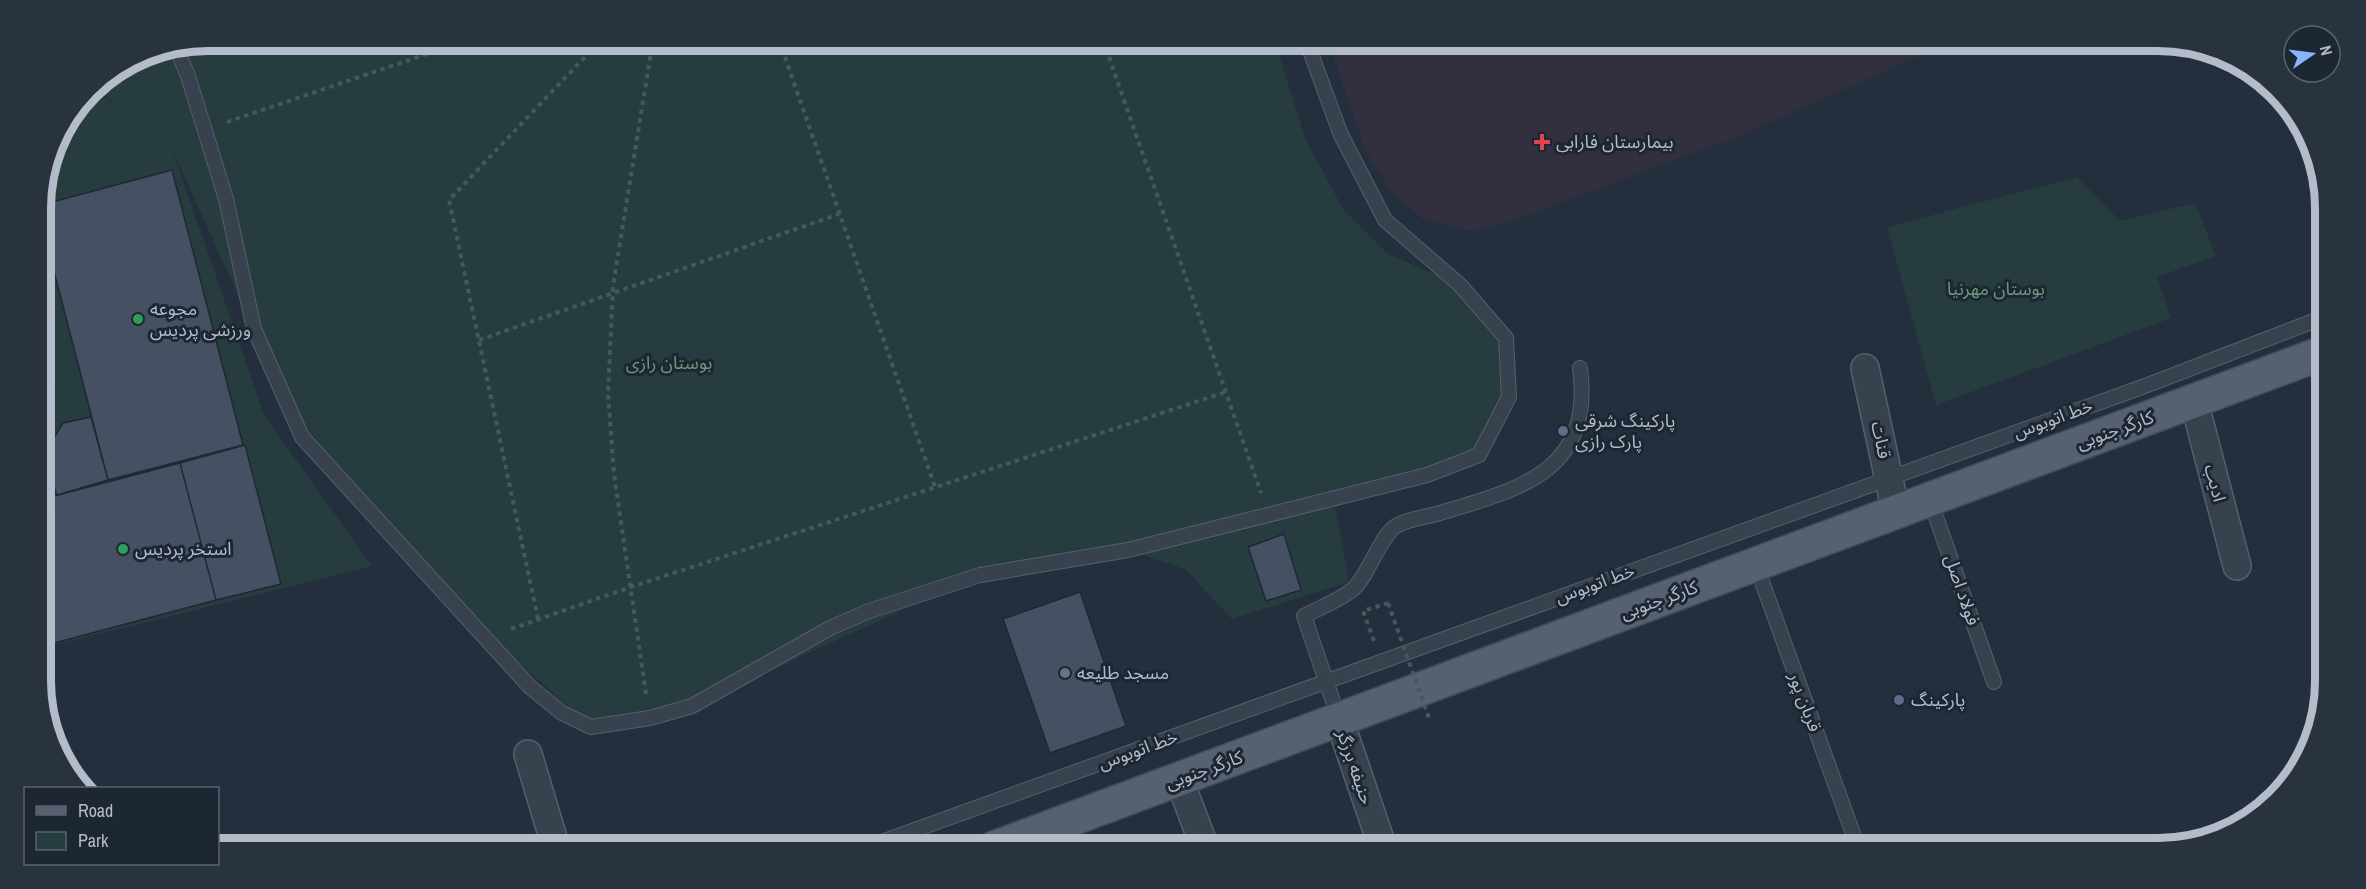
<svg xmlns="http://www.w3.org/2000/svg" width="2366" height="889" viewBox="0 0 2366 889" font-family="'Archivo Narrow','Noto Sans Arabic',sans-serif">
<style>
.medical{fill:#32303f}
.green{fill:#263c3f}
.building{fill:#455162;stroke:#1f2835;stroke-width:1.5}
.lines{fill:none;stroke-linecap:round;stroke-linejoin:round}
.service-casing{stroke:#565f6c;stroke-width:16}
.minor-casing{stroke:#565f6c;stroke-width:30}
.primary-casing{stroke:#414a57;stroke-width:36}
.path{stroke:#44595c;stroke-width:4;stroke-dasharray:4.5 4.5;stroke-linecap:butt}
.service{stroke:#38414e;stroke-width:14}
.minor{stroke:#38414e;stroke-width:27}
.primary{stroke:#56606e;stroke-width:33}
.path-bridge{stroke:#44595c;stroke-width:4;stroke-dasharray:4.5 4.5;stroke-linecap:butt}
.health-dot{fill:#e0444e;stroke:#1d2633;stroke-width:2}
.leisure-dot{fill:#2e9e5b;stroke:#1d2633;stroke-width:2}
.service-dot{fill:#5c6f8a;stroke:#1d2633;stroke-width:2}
.worship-dot{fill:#6b7280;stroke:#1d2633;stroke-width:2}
.labels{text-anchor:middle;stroke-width:6;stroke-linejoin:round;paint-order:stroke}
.poi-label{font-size:18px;fill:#b4bcc9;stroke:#1d2633;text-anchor:start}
.park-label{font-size:18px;fill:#6b9a76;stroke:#1d2633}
.street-label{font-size:18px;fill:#b4bcc9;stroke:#1d2633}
.rim{fill:none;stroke:#b4bcc9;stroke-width:8}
</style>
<rect width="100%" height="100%" fill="#242f3e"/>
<path class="medical" d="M1328,41V40L1952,41L1749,132L1515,220L1472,231L1424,220L1390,190L1366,152Z"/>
<path class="green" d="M208,40L1275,41L1305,138L1343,209L1388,254L1460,285L1506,338L1509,397L1479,455L1335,507L1349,582L1232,619L1185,569L1128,550L980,575L692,706L591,727L457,608L302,437L172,149L264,415L372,566L43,648L41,197L58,134L92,90L127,112L93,88L97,82L144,53Z
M2077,177L2120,221L2195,203L2216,256L2157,277L2171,318L1936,405L1887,227Z"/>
<path class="building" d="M172,170L243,445L108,480L41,221V205Z
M91,417L108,480L57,495L42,457L63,423Z
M245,445L281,584L216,600L180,463Z
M180,463L216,600L43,646V499Z
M1284,534L1301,590L1266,601L1248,547Z
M1080,592L1126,726L1050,753L1003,619Z"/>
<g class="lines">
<g class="service-casing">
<path id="service" d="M176,47L188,76L226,199L254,329L302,437L530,687L562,713L591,727L650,718L692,706L830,628L869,611L980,575L1128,550L1427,475L1479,455L1509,397L1506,338L1460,285L1385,220L1341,135L1306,40
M1930,500L1994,682
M1756,565L1855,839
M1339,719L1304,616C1319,608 1338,601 1352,590C1368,577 1380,536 1396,526C1407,519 1427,517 1440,513C1520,489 1594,472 1580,368
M865,848L2145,386L2324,317"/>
</g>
<g class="minor-casing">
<path id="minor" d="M1865,368L1896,512
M2194,401L2237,566
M1339,719L1383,848
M528,754L556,848
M1179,779L1205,848"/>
</g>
<g class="primary-casing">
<path id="primary" d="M994,848L2325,352"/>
</g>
<path class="path" d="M779,40L935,487
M1103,40L1261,493
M227,122L468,40
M479,340L839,214
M538,619L449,200L601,40
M511,629L628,588L1226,392
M1374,641L1363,611L1388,603
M646,694L614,474L608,394L613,286L653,40"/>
<use href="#service" class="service"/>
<use href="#minor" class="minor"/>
<use href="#primary" class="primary"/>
<path class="path-bridge" d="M1388,603L1429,718"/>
</g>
<path class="health-dot" d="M1539 133h6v6h6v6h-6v6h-6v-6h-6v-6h6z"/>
<g class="leisure-dot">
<circle cx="138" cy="319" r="6"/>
<circle cx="123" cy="549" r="6"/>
</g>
<g class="service-dot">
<circle cx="1563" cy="431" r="6"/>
<circle cx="1899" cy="700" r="6"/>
</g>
<circle class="worship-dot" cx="1065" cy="673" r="6"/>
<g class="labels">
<g class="poi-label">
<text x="1556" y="148">بیمارستان فارابی</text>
<text x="150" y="315">مجوعه<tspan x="150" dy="21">ورزشی پردیس</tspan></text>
<text x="1575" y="427">پارکینگ شرقی<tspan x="1575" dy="21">پارک رازی</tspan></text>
<text x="135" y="555">استخر پردیس</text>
<text x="1077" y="679">مسجد طلیعه</text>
<text x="1911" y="706">پارکینگ</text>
</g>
<g class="park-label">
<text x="1996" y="295">بوستان مهرنیا</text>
<text x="669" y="369">بوستان رازی</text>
</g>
<g class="street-label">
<text transform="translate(2053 419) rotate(-20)" y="6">خط اتوبوس</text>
<text transform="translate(2115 430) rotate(-20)" y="6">کارگر جنوبی</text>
<text transform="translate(1881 440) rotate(78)" y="6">قنات</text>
<text transform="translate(2215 483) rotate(75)" y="6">ادیب</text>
<text transform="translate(1595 584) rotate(-20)" y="6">خط اتوبوس</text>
<text transform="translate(1962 590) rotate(71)" y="6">فولاد اصل</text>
<text transform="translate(1659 600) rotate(-20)" y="6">کارگر جنوبی</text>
<text transform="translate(1805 702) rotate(70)" y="6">قربان پور</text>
<text transform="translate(1138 750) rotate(-20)" y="6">خط اتوبوس</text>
<text transform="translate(1355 767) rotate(71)" y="6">حنیفه برزگر</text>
<text transform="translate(1204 770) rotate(-20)" y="6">کارگر جنوبی</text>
</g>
</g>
<path d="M0 0H2366V889H0ZM208 51H2158A157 157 0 0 1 2315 208V681A157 157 0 0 1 2158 838H208A157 157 0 0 1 51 681V208A157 157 0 0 1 208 51Z" fill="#29323f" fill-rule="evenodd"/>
<path class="rim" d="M208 51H2158A157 157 0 0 1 2315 208V681A157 157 0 0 1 2158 838H208A157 157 0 0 1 51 681V208A157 157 0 0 1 208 51Z"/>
<rect x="24" y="787" width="195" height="78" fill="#1d2633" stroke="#59626f" stroke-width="1.5"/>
<rect x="36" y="806" width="30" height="9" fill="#56606e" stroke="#59626f" stroke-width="1.5"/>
<text x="78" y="817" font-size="18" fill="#b4bcc9">Road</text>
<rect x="36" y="832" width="30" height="18" fill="#263c3f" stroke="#59626f" stroke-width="1.5"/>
<text x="78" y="847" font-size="18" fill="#b4bcc9">Park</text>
<g transform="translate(2312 54) rotate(76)"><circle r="28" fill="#1d2633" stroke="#59626f" stroke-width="1.5"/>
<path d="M0-4.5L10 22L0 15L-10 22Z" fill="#8ab4f8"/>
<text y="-9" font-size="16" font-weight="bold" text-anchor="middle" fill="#b4bcc9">N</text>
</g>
</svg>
